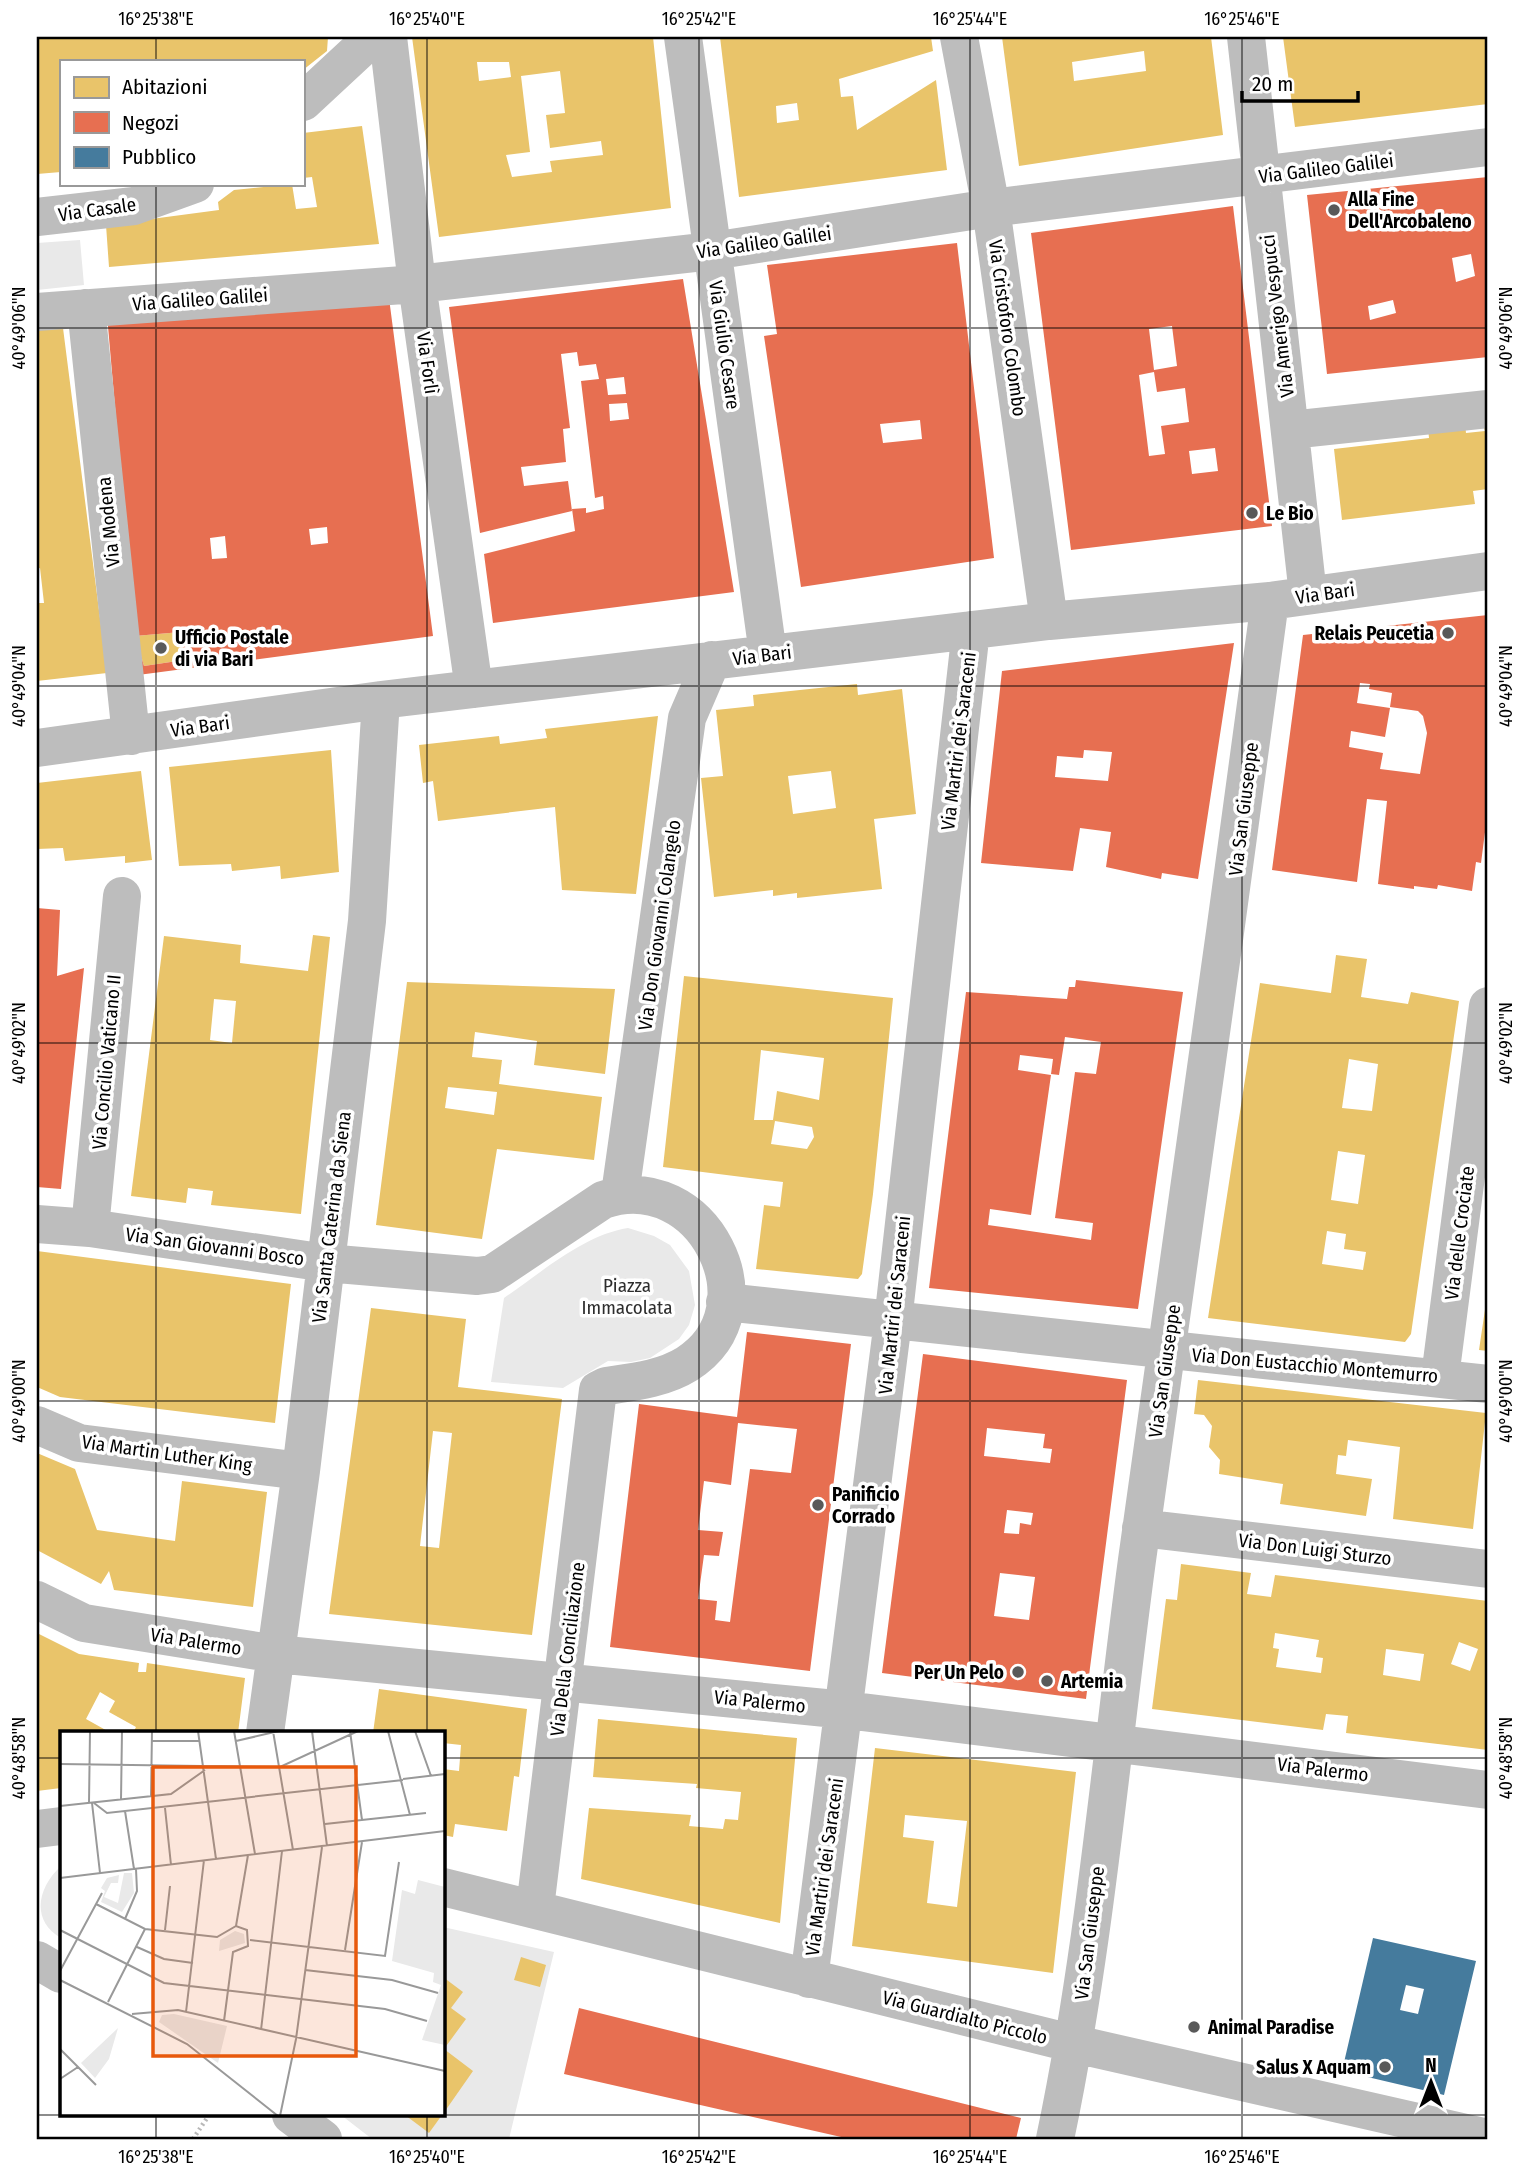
<svg xmlns="http://www.w3.org/2000/svg" width="1525" height="2176" viewBox="0 0 1525 2176" font-family="'Fira Sans Condensed',sans-serif">
<style>
.green{fill:#e9e9e9}
.homes{fill:#e9c46a;fill-rule:evenodd}
.shops{fill:#e76f51;fill-rule:evenodd}
.public{fill:#457b9d;fill-rule:evenodd}
.lines{fill:none;stroke-linecap:round;stroke-linejoin:round}
.path{stroke:#b8b8b8;stroke-width:4.5;stroke-dasharray:2 3.5;stroke-linecap:butt}
.minor{stroke:#bdbdbd;stroke-width:38}
.tertiary{stroke:#bdbdbd;stroke-width:38}
.ticks{fill:none;stroke:#000;stroke-width:2;stroke-opacity:0.45}
.poi-dot{fill:#595959;stroke:#fff;stroke-width:2.5}
.labels{text-anchor:middle;stroke-width:7;stroke-linejoin:round;paint-order:stroke}
.street-label{font-size:19px;fill:#000;stroke:#fff}
.poi-label{font-size:19px;font-weight:bold;fill:#000;stroke:#fff;text-anchor:start}
.park-label{font-size:19px;fill:#2e2e2e;stroke:#fff}
.inset-road{fill:none;stroke:#999;stroke-width:2}
.view{fill:#e8590c;fill-opacity:0.15;stroke:#e8590c;stroke-width:3.5}
.inset-edge{fill:none;stroke:#000;stroke-width:3.5}
.neatline{fill:none;stroke:#000;stroke-width:2.5}
.ticks-label{font-size:18px;text-anchor:middle;fill:#000}
</style>
<rect width="100%" height="100%" fill="#fff"/>
<path class="green" d="M80,240L84,285L37,290V243Z
M628,1228L654,1236L670,1245L689,1271L695,1305L689,1325L679,1339L650,1358L631,1362L608,1361L563,1388L491,1382L504,1298C541,1273 583,1235 628,1228Z
M61,1866V1938C30,1920 38,1887 61,1866Z
M443,1927L554,1952L509,2139H372L341,2115H443Z"/>
<path class="homes" d="M37,37H328L327,51L303,70V61H61V172L37,174Z
M412,37H653L671,208L439,237ZM477,62H509L511,77L479,81ZM560,71L565,113L546,115L550,148L601,141L603,155L550,161L552,172L512,177L506,155L530,152L521,76Z
M720,37H931L933,51L839,79L841,97L853,96L857,130L936,80L947,170L739,197ZM797,103L799,120L777,123L776,106Z
M1002,37H1211L1223,135L1019,166ZM1144,51L1146,71L1074,81L1072,62Z
M1283,37H1488V104L1295,127Z
M362,126L379,244L109,267L106,225L219,210L218,202L234,190L292,184L296,209L317,207L312,177L303,178V133Z
M63,328L107,673L37,681V603H44L40,568L37,569V330Z
M1465,424L1466,433L1485,431L1484,428H1488V489L1473,491L1475,504L1342,520L1334,449L1429,438L1428,428Z
M181,632L184,660L144,666L135,636Z
M857,684L858,695L902,689L916,814L874,819L882,889L797,898V893L773,896V890L714,897L701,778L723,776L716,710L754,706L753,695ZM831,771L836,808L793,814L788,776Z
M658,716L636,894L562,890L555,807L438,821L433,781L423,783L419,745L499,736L500,744L547,738L545,729Z
M331,750L339,872L281,879L280,866L232,871L231,864L179,866L169,767Z
M141,771L152,860L125,863V856L65,861L63,848L37,849V783Z
M313,935L330,937L301,1214L211,1205L213,1191L188,1188L186,1203L131,1196L164,936L241,945L240,963L308,971ZM214,999L236,1001L232,1043L210,1040Z
M1336,955L1367,959L1361,997L1408,1004L1411,992L1459,1001L1411,1334L1405,1342L1208,1318L1260,983L1331,993ZM1349,1059L1378,1064L1372,1111L1342,1108ZM1338,1151L1365,1155L1358,1204L1331,1200ZM1327,1231L1346,1234L1344,1249L1366,1252L1363,1270L1322,1264Z
M684,976L893,998L873,1194L862,1274L858,1279L756,1269L764,1205L780,1207L783,1182L663,1167ZM761,1050L824,1058L819,1100L777,1091L773,1120H754ZM775,1121L812,1127L814,1137L807,1149L771,1144Z
M407,982L615,989L605,1074L534,1065L537,1041L475,1032L472,1057L502,1060L499,1084L602,1097L594,1160L497,1149L482,1239L376,1225ZM448,1087L497,1092L494,1115L445,1108Z
M37,1251L291,1284L275,1423L60,1397L37,1387Z
M1487,1296H1488V1351L1479,1350Z
M371,1308L466,1319L458,1387L562,1399L532,1635L329,1614ZM433,1431L452,1433L439,1548L420,1546Z
M1198,1380L1486,1413L1473,1529L1393,1519L1400,1447L1348,1440L1346,1456L1338,1455L1336,1474L1372,1479L1366,1516L1280,1504L1283,1484L1219,1474L1220,1460L1209,1447L1212,1426L1204,1415L1194,1414Z
M37,1453L75,1469L97,1530L175,1541L182,1481L267,1492L253,1607L114,1590L109,1571L101,1584L37,1550Z
M1181,1564L1251,1573L1247,1594L1271,1597L1275,1575L1488,1601V1750L1346,1733L1348,1716L1326,1714L1323,1730L1152,1709L1166,1599L1177,1600ZM1275,1633L1319,1640L1316,1657L1323,1658L1321,1673L1276,1667L1279,1649L1273,1648ZM1459,1642L1478,1649L1470,1671L1451,1664ZM1386,1649L1424,1654L1420,1681L1383,1675Z
M37,1633L79,1654L139,1663L138,1672H146L147,1663L245,1678L238,1733H133L136,1727L109,1712L115,1701L100,1692L86,1719L111,1733H61V1788L37,1791Z
M379,1689L527,1709L519,1777L514,1776L507,1831L455,1824L453,1837L443,1835V1769L459,1771L461,1745L443,1743V1733H373Z
M598,1719L797,1738L780,1923L581,1879L589,1808L691,1815L689,1826L723,1829L725,1819L738,1820L741,1792L696,1788L697,1784L593,1777Z
M875,1748L1076,1772L1053,1973L852,1946ZM905,1815L967,1821L957,1907L927,1903L934,1841L903,1837Z
M521,1957L546,1965L540,1987L514,1980Z
M443,1977L463,1992L451,2008L466,2019L444,2049L473,2071L443,2114Z
M405,2115H442L429,2133Z"/>
<path class="shops" d="M1488,177V357L1327,374L1307,195ZM1471,254L1475,276L1456,282L1452,258ZM1393,300L1396,313L1370,320L1368,306Z
M1233,206L1272,526L1071,550L1031,233ZM1172,326L1177,366L1154,370L1149,329ZM1154,372L1157,392L1185,388L1189,422L1161,426L1165,454L1149,456L1139,375ZM1215,448L1218,471L1192,474L1189,451Z
M957,243L994,558L801,587L764,336L777,334L767,265ZM920,420L922,439L883,443L880,424Z
M683,279L734,592L493,623L484,554L575,531L572,509L586,508V513L604,509L603,496L595,498L581,381L599,379L596,364L579,366L577,352L561,354L570,428L563,429L566,462L521,467L524,486L568,481L572,511L480,533L449,307ZM624,377L626,394L608,395L606,379ZM627,403L629,419L610,421L609,404Z
M389,298L433,636L138,675L136,640L144,666L184,660L181,632L135,636L107,315ZM327,527L328,543L311,545L309,529ZM225,536L227,558L212,559L210,538Z
M1488,615V809L1481,863L1476,862L1472,891L1438,885L1437,889L1414,886V889L1378,884L1387,801L1367,799L1357,882L1272,870L1303,635ZM1360,683L1370,684L1369,689L1392,693L1390,707L1418,711L1423,716L1427,733L1420,774L1380,769L1383,753L1349,747L1351,731L1385,737L1390,708L1357,703Z
M1234,643L1198,879L1162,873L1161,879L1106,867L1111,832L1080,828L1073,871L981,863L1002,671ZM1084,750L1112,752L1108,781L1055,777L1057,756L1083,758Z
M37,908L60,910L57,976L84,968L61,1189L37,1187Z
M1076,980L1183,992L1138,1309L929,1288L966,992L1067,999L1069,987H1075ZM1065,1037L1101,1042L1096,1074L1075,1072L1055,1218L1093,1223L1091,1240L988,1225L990,1209L1031,1215L1051,1075L1018,1070L1020,1055L1053,1059L1051,1074L1059,1075Z
M747,1332L851,1344L810,1671L610,1647L639,1404L737,1417ZM738,1423L797,1429L791,1473L750,1469L730,1622L715,1620L717,1601L698,1599L704,1555L719,1556L723,1532L698,1530L704,1481L731,1485Z
M923,1354L1127,1380L1086,1699L882,1673ZM987,1428L1045,1434L1043,1448L1052,1449L1050,1463L984,1456ZM1007,1510L1033,1513L1031,1525L1020,1523L1019,1534L1004,1533ZM1000,1573L1035,1577L1029,1620L994,1616Z
M579,2008L1021,2118L1016,2139H850L564,2074Z"/>
<path class="public" d="M1373,1938L1476,1961L1444,2095L1342,2071ZM1406,1985L1424,1989L1418,2014L1400,2010Z"/>
<g class="lines">
<path class="path" d="M193,2139L209,2115"/>
<path class="minor" d="M388,37L417,284L474,689
M683,37L768,654
M959,37L991,208L1049,621
M1246,37L1308,595
M303,102L373,37
M37,217L134,206L195,184
M86,308L131,736
M37,312L417,284L712,251L991,208L1488,147
M1290,430L1488,409
M37,748L381,700L1049,621L1270,601L1488,571
M620,1194L687,718L712,660
M37,1224L90,1228L326,1263L477,1276L492,1274L603,1200C702,1166 775,1308 687,1364C663,1379 633,1382 606,1386L598,1390L535,1908
M90,1228L122,896
M725,1302L1488,1384
M1440,1377L1488,1006
M37,1425L79,1443L301,1471
M1141,1528L1488,1569
M37,1600L84,1623L276,1654L846,1710L1488,1790
M265,1733L301,1471L367,921L381,700
M37,1829L61,1826
M443,1887L1075,2044L1488,2138
M809,1979L893,1321L971,630
M1055,2139C1095,1949 1111,1753 1137,1560C1181,1240 1228,921 1270,601"/>
<path class="tertiary" d="M37,1960L61,1974
M291,2115L323,2139"/>
</g>
<path class="ticks" d="M156,37V61M427,37V1733M699,37V2139M970,37V2139M1242,37V2139M156,184V1733M37,328H1488M37,686H1488M37,1043H1488M37,1401H1488M37,1758H61M443,1758H1488M37,2115H1488M156,2115V2139M427,2115V2139"/>
<g class="poi-dot">
<circle cx="1334" cy="210" r="7"/>
<circle cx="1252" cy="513" r="7"/>
<circle cx="1448" cy="633" r="7"/>
<circle cx="161" cy="648" r="7"/>
<circle cx="818" cy="1505" r="7"/>
<circle cx="1018" cy="1672" r="7"/>
<circle cx="1047" cy="1681" r="7"/>
<circle cx="1194" cy="2027" r="7"/>
<circle cx="1385" cy="2067" r="7"/>
</g>
<g class="labels">
<g class="street-label">
<text transform="translate(1326 168) rotate(-7)" y="7">Via Galileo Galilei</text>
<text transform="translate(97 209) rotate(-8)" y="7">Via Casale</text>
<text transform="translate(764 242) rotate(-8)" y="7">Via Galileo Galilei</text>
<text transform="translate(200 299) rotate(-4)" y="7">Via Galileo Galilei</text>
<text transform="translate(1277 316) rotate(-97)" y="7">Via Amerigo Vespucci</text>
<text transform="translate(1008 328) rotate(82)" y="7">Via Cristoforo Colombo</text>
<text transform="translate(725 345) rotate(82)" y="7">Via Giulio Cesare</text>
<text transform="translate(428 363) rotate(82)" y="7">Via Forlì</text>
<text transform="translate(108 522) rotate(-96)" y="7">Via Modena</text>
<text transform="translate(1325 593) rotate(-8)" y="7">Via Bari</text>
<text transform="translate(762 655) rotate(-7)" y="7">Via Bari</text>
<text transform="translate(200 726) rotate(-8)" y="7">Via Bari</text>
<text transform="translate(958 741) rotate(-83)" y="7">Via Martiri dei Saraceni</text>
<text transform="translate(1243 809) rotate(-83)" y="7">Via San Giuseppe</text>
<text transform="translate(659 925) rotate(-82)" y="7">Via Don Giovanni Colangelo</text>
<text transform="translate(106 1062) rotate(-85)" y="7">Via Concilio Vaticano II</text>
<text transform="translate(331 1217) rotate(-83)" y="7">Via Santa Caterina da Siena</text>
<text transform="translate(1459 1233) rotate(-83)" y="7">Via delle Crociate</text>
<text transform="translate(215 1246) rotate(8)" y="7">Via San Giovanni Bosco</text>
<text transform="translate(894 1305) rotate(-84)" y="7">Via Martiri dei Saraceni</text>
<text transform="translate(1315 1365) rotate(5)" y="7">Via Don Eustacchio Montemurro</text>
<text transform="translate(1164 1371) rotate(-82)" y="7">Via San Giuseppe</text>
<text transform="translate(167 1453) rotate(8)" y="7">Via Martin Luther King</text>
<text transform="translate(1315 1549) rotate(7)" y="7">Via Don Luigi Sturzo</text>
<text transform="translate(196 1641) rotate(9)" y="7">Via Palermo</text>
<text transform="translate(567 1649) rotate(-83)" y="7">Via Della Conciliazione</text>
<text transform="translate(760 1701) rotate(6)" y="7">Via Palermo</text>
<text transform="translate(1323 1769) rotate(7)" y="7">Via Palermo</text>
<text transform="translate(824 1867) rotate(-82)" y="7">Via Martiri dei Saraceni</text>
<text transform="translate(1089 1933) rotate(-83)" y="7">Via San Giuseppe</text>
<text transform="translate(965 2017) rotate(14)" y="7">Via Guardialto Piccolo</text>
</g>
<g class="poi-label">
<text x="1348" y="206">Alla Fine<tspan x="1348" dy="22">Dell'Arcobaleno</tspan></text>
<text x="1266" y="520">Le Bio</text>
<text x="1434" y="640" text-anchor="end">Relais Peucetia</text>
<text x="175" y="644">Ufficio Postale<tspan x="175" dy="22">di via Bari</tspan></text>
<text x="832" y="1501">Panificio<tspan x="832" dy="22">Corrado</tspan></text>
<text x="1004" y="1679" text-anchor="end">Per Un Pelo</text>
<text x="1061" y="1688">Artemia</text>
<text x="1208" y="2034">Animal Paradise</text>
<text x="1371" y="2074" text-anchor="end">Salus X Aquam</text>
</g>
<g class="park-label">
<text x="627" y="1292">Piazza<tspan x="627" dy="22">Immacolata</tspan></text>
</g>
</g>
<g transform="translate(60 1731)">
<rect width="385" height="385" fill="#fff"/>
<path d="M64,142H72L74,162L62,181L41,171L45,160L41,157L47,147L59,144L58,152H51L44,166L58,172ZM358,149L385,156V314L362,309L381,254L373,251L374,242L332,230L342,159L355,163ZM175,200L184,203L185,212L159,220L160,209ZM114,283L167,295L158,332L99,291L102,284ZM58,297L49,328L35,347L21,332Z" fill="#e9e9e9"/>
<path class="inset-road" d="M138,0L156,128M174,0L195,123M213,0L233,119M252,0L267,115M290,0L302,89M328,0L350,84M355,0L371,45M92,10H140M176,10L219,0M0,33L220,36L298,0M343,48L385,43M91,66L92,0M61,69L62,0M29,72L30,0M32,72L40,142M34,72L47,82L343,49M0,75L111,63L145,39M105,77L111,134M65,80L74,138M265,93L366,82M0,147L385,100M36,173L85,198L157,206L176,195L187,199L188,215L173,221L164,290M65,188L77,160L76,138M176,195L188,124M0,199L104,252L325,278L367,290M105,199L110,155M190,209L325,225L339,131M77,216L104,228L133,232M285,219L302,111M245,239L332,249L378,262M0,240L42,162M0,249L127,313L218,385M48,271L85,198M126,281L144,129M72,283L118,279L385,340M201,299L222,120M0,318L36,354M0,348L18,336M220,385L236,308L262,116"/>
<path class="view" d="M93,36H296V325H93Z"/>
<rect width="385" height="385" class="inset-edge"/>
</g>
<rect width="1525" height="2176" fill="none" stroke="#ffffff" stroke-width="77"/>
<rect x="60" y="60" width="245" height="126" fill="#ffffff" stroke="#999999" stroke-width="2"/>
<rect x="74" y="77" width="35" height="21" fill="#e9c46a" stroke="#999999" stroke-width="2"/>
<text x="122" y="94" font-size="21" fill="#000000">Abitazioni</text>
<rect x="74" y="112" width="35" height="21" fill="#e76f51" stroke="#999999" stroke-width="2"/>
<text x="122" y="130" font-size="21" fill="#000000">Negozi</text>
<rect x="74" y="147" width="35" height="21" fill="#457b9d" stroke="#999999" stroke-width="2"/>
<text x="122" y="164" font-size="21" fill="#000000">Pubblico</text>
<g transform="translate(1431 2082)" stroke="#ffffff" stroke-width="5" paint-order="stroke">
<path d="M0-5L12 26L0 18L-12 26Z" fill="#000000"/>
<text y="-10" font-size="19" font-weight="bold" text-anchor="middle" fill="#000000">N</text>
</g>
<path d="M1242 91v10h116v-10" fill="none" stroke="#000000" stroke-width="3.5"/>
<text x="1252" y="91" font-size="21" fill="#000000" stroke="#ffffff" stroke-width="5" paint-order="stroke">20 m</text>
<rect x="38" y="38" width="1448" height="2100" class="neatline"/>
<g class="ticks-label">
<text x="156" y="25">16°25'38"E</text>
<text x="427" y="25">16°25'40"E</text>
<text x="699" y="25">16°25'42"E</text>
<text x="970" y="25">16°25'44"E</text>
<text x="1242" y="25">16°25'46"E</text>
<text transform="translate(19 328) rotate(-90)" y="6">40°49'06"N</text>
<text transform="translate(1506 328) rotate(-90)" y="6">40°49'06"N</text>
<text transform="translate(19 686) rotate(-90)" y="6">40°49'04"N</text>
<text transform="translate(1506 686) rotate(-90)" y="6">40°49'04"N</text>
<text transform="translate(19 1043) rotate(-90)" y="6">40°49'02"N</text>
<text transform="translate(1506 1043) rotate(-90)" y="6">40°49'02"N</text>
<text transform="translate(19 1401) rotate(-90)" y="6">40°49'00"N</text>
<text transform="translate(1506 1401) rotate(-90)" y="6">40°49'00"N</text>
<text transform="translate(19 1758) rotate(-90)" y="6">40°48'58"N</text>
<text transform="translate(1506 1758) rotate(-90)" y="6">40°48'58"N</text>
<text x="156" y="2163">16°25'38"E</text>
<text x="427" y="2163">16°25'40"E</text>
<text x="699" y="2163">16°25'42"E</text>
<text x="970" y="2163">16°25'44"E</text>
<text x="1242" y="2163">16°25'46"E</text>
</g>
</svg>
